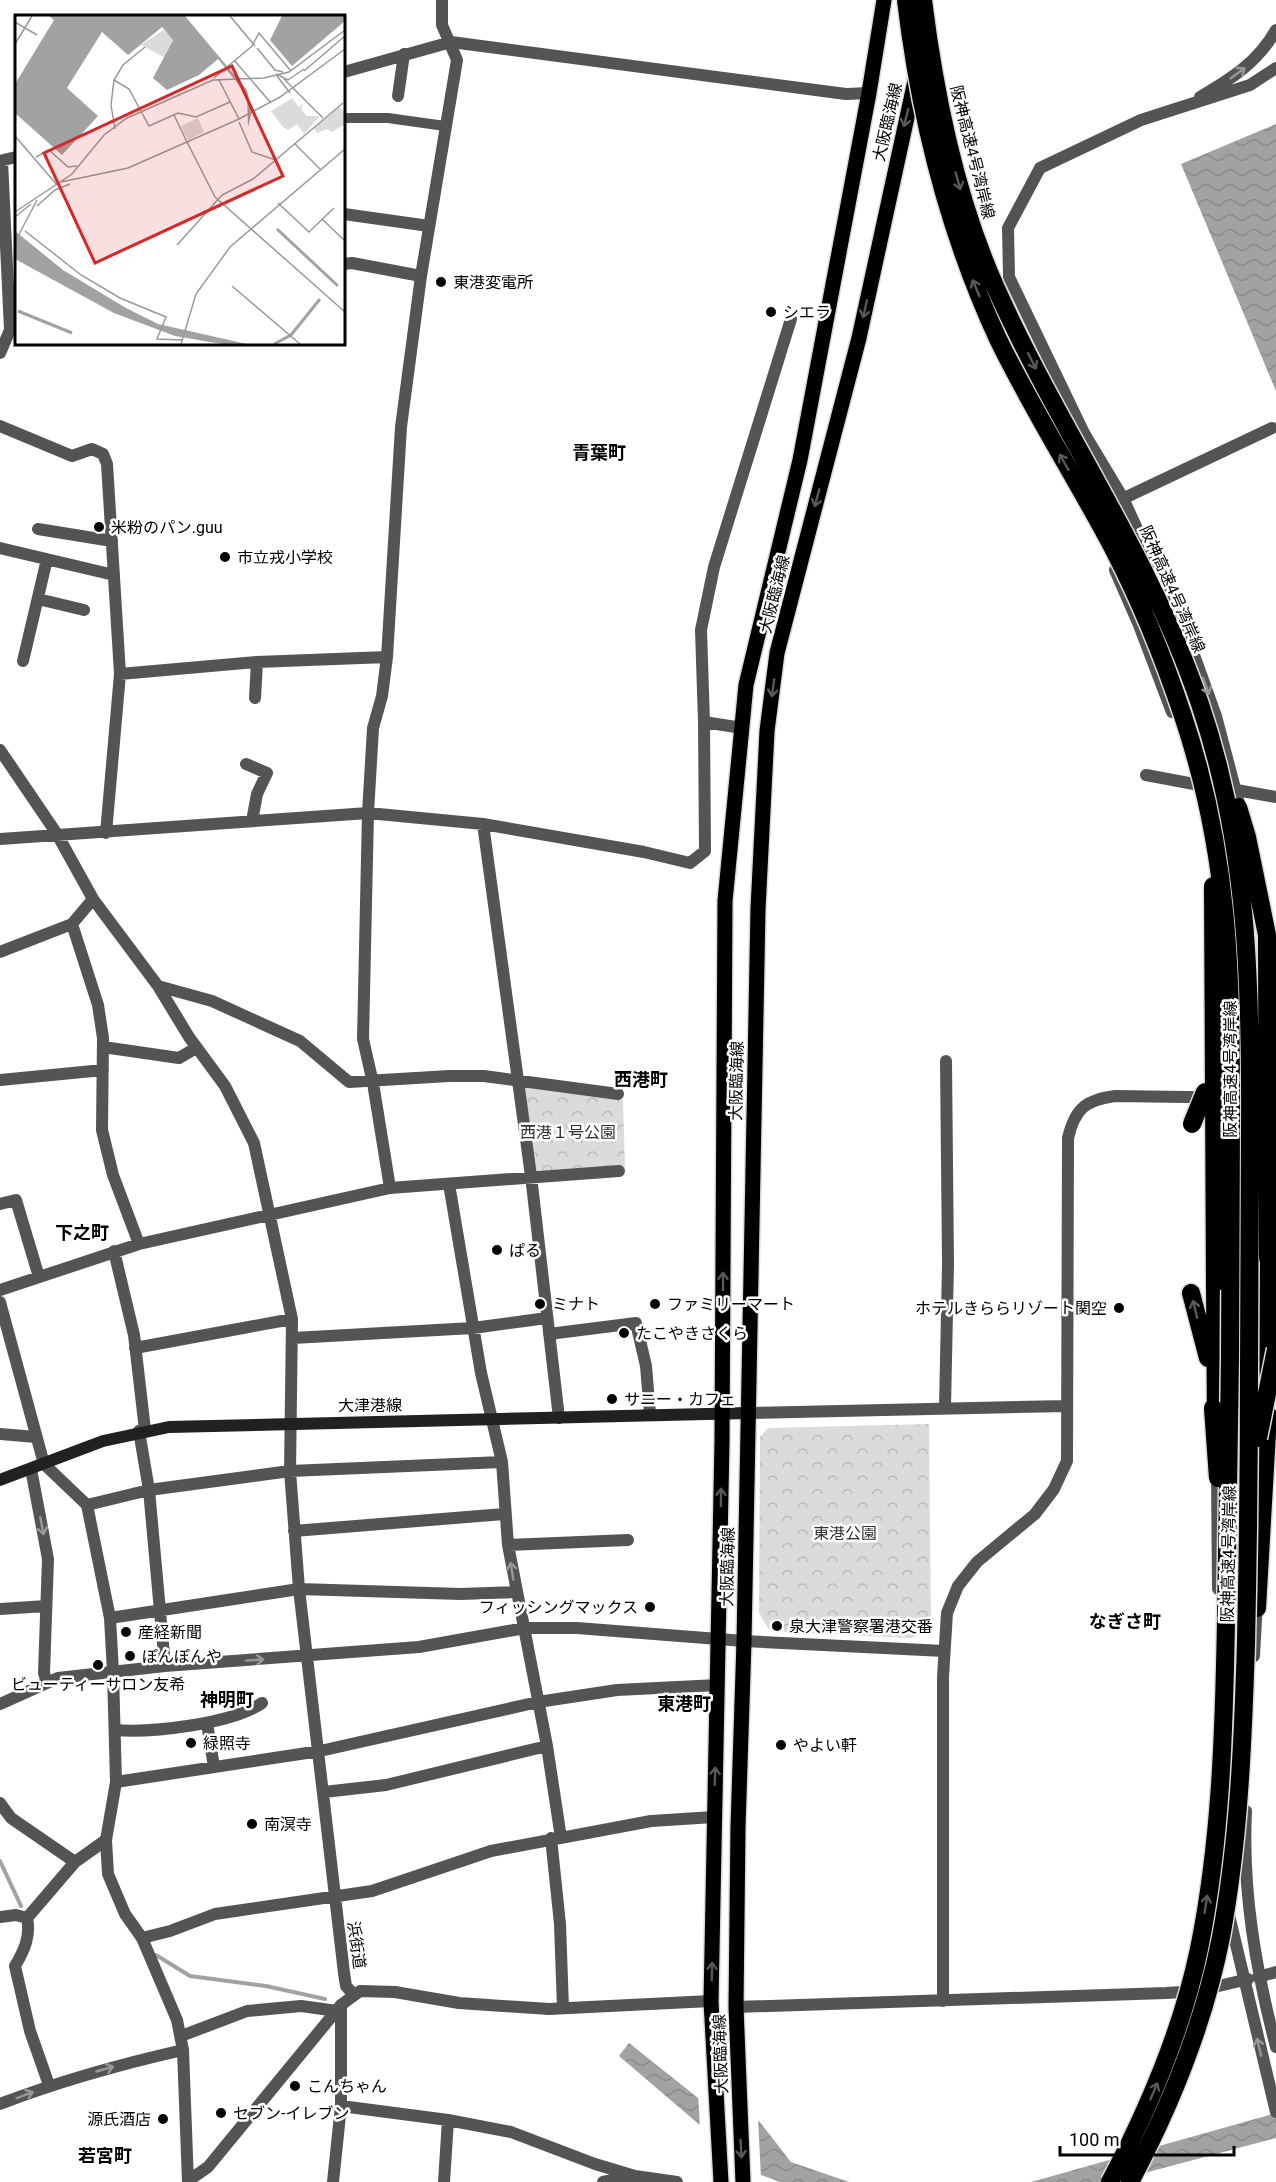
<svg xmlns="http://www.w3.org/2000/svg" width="1276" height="2182" viewBox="0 0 1276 2182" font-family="Roboto,'Noto Sans JP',sans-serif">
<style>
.park{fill:url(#park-crowns)}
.water{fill:url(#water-waves)}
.pier{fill:#fff}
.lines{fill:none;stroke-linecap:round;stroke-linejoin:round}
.stream{stroke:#a2a2a2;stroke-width:4}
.primary-casing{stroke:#dbdbdb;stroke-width:18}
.motorway-casing{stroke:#dbdbdb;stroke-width:21}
.pedestrian{stroke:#545454;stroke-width:10}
.minor{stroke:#545454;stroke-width:12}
.tertiary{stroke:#545454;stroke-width:12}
.secondary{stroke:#212121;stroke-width:12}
.primary{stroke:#000;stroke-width:15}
.motorway{stroke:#000;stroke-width:18}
.motorway-bridge-casing{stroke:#dbdbdb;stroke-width:21;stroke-linecap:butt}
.motorway-bridge{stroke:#000;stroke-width:18}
.oneway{stroke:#989898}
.oneway2{stroke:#595959}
.poi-dot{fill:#000;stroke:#fff;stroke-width:2}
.labels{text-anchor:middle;stroke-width:5;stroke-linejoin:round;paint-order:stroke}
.street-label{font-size:16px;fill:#000;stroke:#fff}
.poi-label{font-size:16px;fill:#000;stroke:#fff;text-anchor:start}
.park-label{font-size:16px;fill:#323232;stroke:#fff}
.neighbourhood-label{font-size:18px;font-weight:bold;fill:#000;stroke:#fff}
.inset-river{fill:none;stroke:#a2a2a2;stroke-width:3}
.inset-road{fill:none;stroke:#999;stroke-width:1.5}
.view{fill:#d62828;fill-opacity:0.15;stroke:#d62828;stroke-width:3}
.inset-edge{fill:none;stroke:#000;stroke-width:3}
</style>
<defs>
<pattern id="park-crowns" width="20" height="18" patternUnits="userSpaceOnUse" patternTransform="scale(1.5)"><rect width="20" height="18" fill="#dbdbdb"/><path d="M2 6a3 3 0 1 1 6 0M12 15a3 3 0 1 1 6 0" fill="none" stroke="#bababa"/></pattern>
<pattern id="water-waves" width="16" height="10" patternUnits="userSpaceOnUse" patternTransform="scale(1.5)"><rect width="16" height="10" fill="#a2a2a2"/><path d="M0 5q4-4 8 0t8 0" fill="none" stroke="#8a8a8a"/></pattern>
</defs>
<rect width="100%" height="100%" fill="#fff"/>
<path class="park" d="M522,1086L623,1100L625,1167L535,1172Z
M929,1424L931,1625L922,1634L911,1638L784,1632V1621H770L769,1630L759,1613L760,1437L768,1428Z"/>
<path class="water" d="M1276,124V391L1181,164Z
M629,2043L727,2121H759L791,2162L849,2182H780L756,2173L619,2056Z
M1276,2113V2138L1111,2182H1031Z"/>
<path class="pier" d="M698,2093L729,2119L758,2118L761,2178L700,2128Z"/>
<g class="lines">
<path class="stream" d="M0,1861L21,1906
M156,1955L190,1976L266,1986L325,1999"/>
<g class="primary-casing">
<path id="primary" d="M721,2182L711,2001L722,1442L725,901L746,685L800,460L869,93L884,0
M743,2182L736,2007L738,1827L744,1641L758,909L767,731L777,653L859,338L916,76"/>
</g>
<g class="motorway-casing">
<path id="motorway" d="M1215,1283L1216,1423
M1191,1293L1208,1358
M1268,1370V1258
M1257,1608L1268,1415"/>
</g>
<path class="pedestrian" d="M344,118H388L445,126"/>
<path class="minor" d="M344,72L451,42L846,94L869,93
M398,96L404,54
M0,161L16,157
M344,214L429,226
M344,264L352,263L421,276
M0,353L10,330L2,161
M0,426L72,456L92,449L103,454L107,464L120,674L106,833
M38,529L112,541
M0,548L114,575
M38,599L84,610
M23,661L47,559
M120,674L257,662L387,657
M255,698L257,662
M704,722L701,630L714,567L791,319
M0,750L57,834L93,899L158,986L189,1037L225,1086L254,1143L292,1319L290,1471L299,1589L344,1973L346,1986L354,1995
M246,764L267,773L257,794L252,821
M1146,775L1194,784
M483,824L531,1176L559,1418
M0,839L368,813L483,824L644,852L690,863L705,851L704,722L742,728
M72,924L98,1005L103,1038L102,1130L113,1175L139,1244
M0,952L72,924L93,899
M158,986L212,1001L300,1041L349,1082L449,1076H484L618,1094
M103,1047L179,1058L196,1048
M0,1080L103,1070
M449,1184L481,1373L502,1462L508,1545L547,1746L561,1838
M390,1188L373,1083L363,1039L368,813L373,728L382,696L387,657L401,427L421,276L457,60L442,25V0
M0,1204L16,1200L39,1277
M114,1251L134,1335L145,1430
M0,1290L139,1244L390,1188L619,1171
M549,1334L636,1323L646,1366L650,1414
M293,1338L473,1328L547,1318
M135,1348L292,1319
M945,1408L948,1264L946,1061
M139,1431L149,1490L165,1666
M0,1434L36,1437
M31,1469L48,1559L44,1673L47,1683
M87,1505L149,1490L290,1471L502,1462
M294,1531L504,1514
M508,1545L628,1540
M0,1609L46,1606
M110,1618L299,1589L461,1594L515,1592
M0,1704L58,1678L165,1666L419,1647L525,1628H577L744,1641L944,1651
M207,1723L214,1767
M115,1730C151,1733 232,1724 262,1703
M116,1782L320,1751L538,1702L617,1690L718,1685
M324,1792L386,1785L547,1746
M0,1803L11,1818L75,1862
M551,1838L560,1924L563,2008
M0,1917L16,1915L27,1918
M27,1918C31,1936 24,1951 15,1966L30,2031L49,2085
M27,1918L75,1862L106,1840
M142,1938L170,1931L215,1914L372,1891L491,1851L651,1821L714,1817
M1258,1977L1276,1972
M181,2036L247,2011L301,2006L337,2011
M0,2104C60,2081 121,2064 183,2050
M341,2106L448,2120L511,2132L595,2164L635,2176L677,2182
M333,2182L341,2106V2005
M444,2182L448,2120
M603,2182L633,2176"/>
<path class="tertiary" d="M1200,97C1231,79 1258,62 1276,30
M1118,501L1272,428
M1115,570L1139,625L1172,712
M1231,789L1276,797
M1242,815L1216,716L1193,652L1123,498L1084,433L1009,277L1008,228L1040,168L1141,120L1250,85L1276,68
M0,1302L44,1464L87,1505L110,1618L113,1672L116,1782L106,1840L108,1874L125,1914L142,1938L177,2020L183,2050L188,2182
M1258,1404L1259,1346
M748,1413L1067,1406
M1217,1471L1218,1589
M1254,1656L1257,1601
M1246,1811C1242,1891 1256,1970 1276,2047
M1224,1825L1225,1865
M1229,1915L1276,2112
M943,2001V1677L947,1613L958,1586L977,1562L1035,1514L1054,1489L1067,1461L1068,1138C1075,1109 1085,1100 1115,1096L1257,1098
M736,2007L1166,1993L1198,1991L1248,1979
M188,2181L208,2167L341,2005L360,1991L395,1992L459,2003L549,2009L711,2001"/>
<path class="secondary" d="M0,1480L103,1441L169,1427L748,1413"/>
<use href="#primary" class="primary"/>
<use href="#motorway" class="motorway"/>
<g class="motorway-bridge-casing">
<path id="motorway-bridge" d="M906,0C920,118 948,231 998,339C1033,411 1076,478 1113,548C1141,602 1164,659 1183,716C1230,856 1231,975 1231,1120C1231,1200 1230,1279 1230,1359C1229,1446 1228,1533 1226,1621C1224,1730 1221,1841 1199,1949C1182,2031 1149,2108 1110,2182
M923,0C935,97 955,196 995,286C1058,428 1150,555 1200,704C1248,846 1251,983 1250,1131C1250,1211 1249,1290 1249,1370C1249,1461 1248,1552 1246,1643C1243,1741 1239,1841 1221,1937C1204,2024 1171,2105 1130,2182
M1238,807L1247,837L1267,935L1268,1258
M1213,886L1215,1283
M1192,1124L1205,1092
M1213,1408L1218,1478
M1258,1438L1276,1349"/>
</g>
<use href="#motorway-bridge" class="motorway-bridge"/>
</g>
<defs><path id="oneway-shaft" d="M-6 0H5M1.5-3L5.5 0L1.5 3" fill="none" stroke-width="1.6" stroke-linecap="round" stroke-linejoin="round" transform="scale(1.5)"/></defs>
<g class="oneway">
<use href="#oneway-shaft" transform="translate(1238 73) rotate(-36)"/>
<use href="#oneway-shaft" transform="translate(1206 686) rotate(70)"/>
<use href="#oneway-shaft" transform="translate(42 1526) rotate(79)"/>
<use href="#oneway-shaft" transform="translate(512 1571) rotate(-99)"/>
<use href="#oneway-shaft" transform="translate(255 1660) rotate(-4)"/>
<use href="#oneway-shaft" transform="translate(1259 2047) rotate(-104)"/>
<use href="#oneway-shaft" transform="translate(105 2069) rotate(-16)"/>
<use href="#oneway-shaft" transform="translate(25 2095) rotate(-21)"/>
</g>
<g class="oneway2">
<use href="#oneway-shaft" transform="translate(906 118) rotate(104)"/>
<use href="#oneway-shaft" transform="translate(958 181) rotate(74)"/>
<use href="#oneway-shaft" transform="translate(976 288) rotate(-113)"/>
<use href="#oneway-shaft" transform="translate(865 309) rotate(102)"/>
<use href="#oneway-shaft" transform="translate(1032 361) rotate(63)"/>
<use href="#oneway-shaft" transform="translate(1064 462) rotate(-120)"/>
<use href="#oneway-shaft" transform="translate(817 498) rotate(105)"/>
<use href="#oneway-shaft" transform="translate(773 688) rotate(98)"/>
<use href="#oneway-shaft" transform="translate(723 1281) rotate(-90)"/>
<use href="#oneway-shaft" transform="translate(1195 1309) rotate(-104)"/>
<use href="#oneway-shaft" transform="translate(721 1497) rotate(-89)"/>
<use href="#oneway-shaft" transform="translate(715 1776) rotate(-88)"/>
<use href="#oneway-shaft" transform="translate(1206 1904) rotate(-81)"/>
<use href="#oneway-shaft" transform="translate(712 1971) rotate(-89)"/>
<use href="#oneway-shaft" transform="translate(1154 2091) rotate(-67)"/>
<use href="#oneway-shaft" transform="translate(741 2149) rotate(87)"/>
</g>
<g class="poi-dot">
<circle cx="441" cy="282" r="6"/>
<circle cx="771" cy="312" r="6"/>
<circle cx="99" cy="527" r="6"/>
<circle cx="225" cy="557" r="6"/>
<circle cx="497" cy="1250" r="6"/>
<circle cx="540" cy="1304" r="6"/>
<circle cx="655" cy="1304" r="6"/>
<circle cx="1119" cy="1308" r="6"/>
<circle cx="624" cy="1333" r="6"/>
<circle cx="612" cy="1399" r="6"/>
<circle cx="650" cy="1607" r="6"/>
<circle cx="777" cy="1626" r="6"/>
<circle cx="126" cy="1632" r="6"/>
<circle cx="130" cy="1656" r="6"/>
<circle cx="98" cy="1665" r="6"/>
<circle cx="191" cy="1743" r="6"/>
<circle cx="781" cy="1745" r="6"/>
<circle cx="252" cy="1824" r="6"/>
<circle cx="295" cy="2086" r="6"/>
<circle cx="221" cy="2113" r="6"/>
<circle cx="163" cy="2119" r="6"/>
</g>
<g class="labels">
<g class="street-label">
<text transform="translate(887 122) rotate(-77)" y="6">大阪臨海線</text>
<text transform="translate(973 152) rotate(76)" y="6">阪神高速4号湾岸線</text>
<text transform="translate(1173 589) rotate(66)" y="6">阪神高速4号湾岸線</text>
<text transform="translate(774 594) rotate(-76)" y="6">大阪臨海線</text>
<text transform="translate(1230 1069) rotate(-90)" y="6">阪神高速4号湾岸線</text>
<text transform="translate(736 1081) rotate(-89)" y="6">大阪臨海線</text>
<text x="370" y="1411">大津港線</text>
<text transform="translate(1228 1554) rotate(-89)" y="6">阪神高速4号湾岸線</text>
<text transform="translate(727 1567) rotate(-89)" y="6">大阪臨海線</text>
<text transform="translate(357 1945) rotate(82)" y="6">浜街道</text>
<text transform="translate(720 2054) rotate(-92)" y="6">大阪臨海線</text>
</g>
<g class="poi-label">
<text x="453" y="288">東港変電所</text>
<text x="783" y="318">シエラ</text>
<text x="111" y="533">米粉のパン.guu</text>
<text x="237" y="563">市立戎小学校</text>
<text x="509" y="1256">ぱる</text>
<text x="552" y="1310">ミナト</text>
<text x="667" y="1310">ファミリーマート</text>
<text x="1107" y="1314" text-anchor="end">ホテルきららリゾート関空</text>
<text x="636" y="1339">たこやきさくら</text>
<text x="624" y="1405">サニー・カフェ</text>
<text x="638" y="1613" text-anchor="end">フィッシングマックス</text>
<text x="789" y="1632">泉大津警察署港交番</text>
<text x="138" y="1638">産経新聞</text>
<text x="142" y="1662">ぽんぽんや</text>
<text x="98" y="1690" text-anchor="middle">ビューティーサロン友希</text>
<text x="203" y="1749">緑照寺</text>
<text x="793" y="1751">やよい軒</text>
<text x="264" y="1830">南溟寺</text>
<text x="307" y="2092">こんちゃん</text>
<text x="233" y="2119">セブン-イレブン</text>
<text x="151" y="2125" text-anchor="end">源氏酒店</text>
</g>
<g class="park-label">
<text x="568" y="1138">西港１号公園</text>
<text x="845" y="1539">東港公園</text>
</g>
<g class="neighbourhood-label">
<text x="599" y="459">青葉町</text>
<text x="641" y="1086">西港町</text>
<text x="82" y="1239">下之町</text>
<text x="1125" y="1628">なぎさ町</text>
<text x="227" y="1706">神明町</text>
<text x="684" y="1710">東港町</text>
<text x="105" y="2162">若宮町</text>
</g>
</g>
<g transform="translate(15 15)">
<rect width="330" height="330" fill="#fff"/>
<path d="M324,92L330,98V109L317,117L312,114L302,118L299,113Z" fill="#dbdbdb"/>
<path d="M148,15L158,24L149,42L126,30ZM277,83L284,92L289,88L286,93L291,101H305L289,119L282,109L273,115L268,112L256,96ZM183,103L189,117L173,125L166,111Z" fill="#dbdbdb"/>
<path d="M34,1H170L232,75L237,96L233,112L232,80L203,44L184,60L152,75L138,63L158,25L147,12L113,40L87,17L52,73L83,101L47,140L0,98V69L39,5ZM267,1H330V6L277,51L255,25ZM0,216L48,255L111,293L143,309L232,329H207L160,321L99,298L0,244Z" fill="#a2a2a2"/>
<path class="inset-river" d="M262,214L323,271M3,296L57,318M259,329L276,320L305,284"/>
<path class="inset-road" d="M215,1L240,31M0,7L22,20M0,29L17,1M242,33L260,55L268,57M219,45L256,88M289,56L330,21M261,59L273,65L289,54M262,61L275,78M199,63L237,31L244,18L276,56M269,64L308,103M99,65L114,74L134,111L163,98L181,102L215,87M204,65L224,104M159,100L172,127M224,107L237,137L261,145M100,114L96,90L99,65L108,50L130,32M0,121L42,170M172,127L200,182L330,297M280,129L305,154M21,142L34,135L53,152L62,151M46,167L113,153L224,104L265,82L330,34M263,188L294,217L319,193M22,191L40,175L55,169M0,197L57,159L89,120L112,103L198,65L249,63L274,57L330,15M0,202L16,189M307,204L330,226M10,216L66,260L105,283L151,302L142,324L167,325M0,227L22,185M162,230L207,180L238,164L328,88M217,271L285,329M166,329L181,279L215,232L330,134"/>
<path class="view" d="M217,51L268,161L80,248L29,138Z"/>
<rect width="330" height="330" class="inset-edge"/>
</g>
<path d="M1060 2146v9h174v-9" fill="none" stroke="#000000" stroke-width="3"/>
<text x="1069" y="2146" font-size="18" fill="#000000" stroke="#ffffff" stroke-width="4.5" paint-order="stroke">100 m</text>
</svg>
